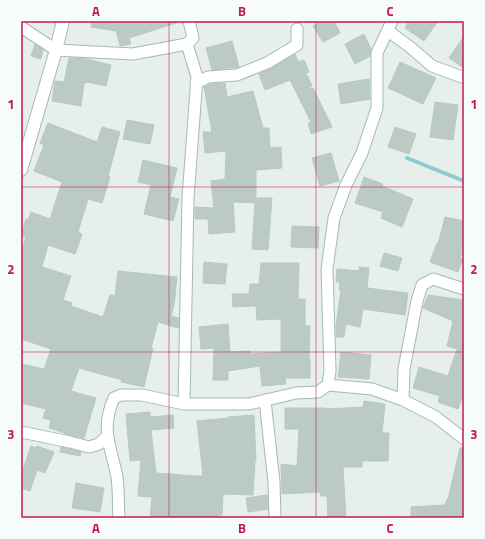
<svg xmlns="http://www.w3.org/2000/svg" width="485" height="539" viewBox="0 0 485 539" font-family="'Titillium Web',sans-serif">
<style>
.lines{fill:none;stroke-linecap:round;stroke-linejoin:round}
.stream{stroke:#8ec9d4;stroke-width:4}
.building{fill:#bbcac4;stroke:#b8c9c2}
.minor-casing{stroke:#a8b8b2;stroke-width:13}
.tertiary-casing{stroke:#a8b8b2;stroke-width:14}
.minor{stroke:#fff;stroke-width:11}
.tertiary{stroke:#fff;stroke-width:12}
.grid{fill:none;stroke:#c2185b;stroke-width:1;stroke-opacity:0.55}
.neatline{fill:none;stroke:#c2185b;stroke-width:1.5}
.grid-label{font-size:13px;text-anchor:middle;font-weight:bold;fill:#c2185b}
</style>
<rect width="100%" height="100%" fill="#e6efeb"/>
<g class="lines">
<path class="stream" d="M407,158L464,181"/>
</g>
<path class="building" d="M92,21H175L176,23L129,38L131,44L121,46H120L116,31L91,27Z
M322,21H334L340,33L323,42L313,26Z
M409,21H438L424,41L405,28Z
M364,34L371,49L370,56L355,64L345,44Z
M464,36V68L449,58Z
M232,41L239,67L212,70L206,48Z
M35,44L43,50L41,59L31,56Z
M295,54L298,62L304,60L309,72L306,73L312,86L305,89L313,88L332,127L311,134L308,123L311,122L290,80L265,90L259,74L270,69Z
M69,58H83L111,65L106,86L87,82L86,83H84L81,106L52,101L55,81L64,82Z
M400,62L436,78L423,104L388,88Z
M369,79L370,99L341,104L338,84Z
M225,83L227,97L253,91L263,128H269L270,148L281,147L282,168L256,170V198H272L268,250L252,249L255,203L233,202L235,232L209,234L208,219H195V207L214,208L211,181L225,179L226,151L205,153L203,132H212L204,87L210,84Z
M435,102L458,105L453,140L430,137Z
M127,120L154,125L150,144L123,139Z
M48,123L97,142L102,127L120,132L108,176L110,177L102,203L88,199L78,232L82,234L75,254L48,245L42,267L71,276L63,300L72,303L71,306L103,317L110,295L115,296L118,271L177,277L174,305L171,316L179,318L178,328L158,322L151,348H153L144,387L121,382L122,380L79,368L71,391L96,398L84,438L64,434L65,433L49,428L51,420L43,418L46,409L21,403V364L44,369L51,349L21,339V255L26,237L21,236V234L26,219L28,220L31,212L50,219L62,182L34,171L44,145L40,143Z
M395,127L416,134L409,154L388,147Z
M331,153L339,181L320,186L312,158Z
M143,160L177,168L170,197L179,199L173,221L144,214L151,185L138,182Z
M364,177L383,184L382,186L413,199L402,227L381,218L383,212L355,203Z
M445,217L464,221V237L461,251L462,252L460,258L463,259L458,272L430,262L437,243L438,244Z
M292,226L319,227L318,248L291,247Z
M384,253L402,258L398,271L380,266Z
M204,262L227,264L225,284L203,283Z
M261,263H299L298,299H305V326H310L309,360H310V378H285L286,384L262,386L260,366L228,371V380H213L214,348L201,349L199,327L228,324L230,352L250,351V354L281,352V319L257,320L256,306L233,307L232,294H249L250,284H259Z
M359,267L369,268L367,288L408,293L405,315L363,309L360,327L346,324L344,337H336V325L341,290H339L340,282H336L337,269L359,271Z
M428,295L464,300V393L458,409L438,402L440,396L413,388L419,367L448,376L457,349L447,346L453,321L423,308Z
M341,352L371,355L369,379L338,377Z
M364,401L385,404L382,433H389L388,461H362V467H343L346,518H328L327,496H321L320,492L282,494L281,464L297,466L299,429H285V408H326V409L363,407Z
M150,412V417L173,415L174,428L151,430L156,473L196,476H203L197,421L229,418L228,417L254,415L256,461H255L253,495L223,494L222,515H218V518H150L152,497L138,496L141,460L130,461L126,414Z
M31,446L36,448L37,446L54,452L45,473L37,470L30,491L21,488V475Z
M61,447L81,452L80,456L60,452Z
M460,448H464V518H411V507L445,505L447,499H448Z
M76,483L104,488L100,512L72,508Z
M267,495L268,509L248,512L246,498Z"/>
<g class="lines">
<g class="minor-casing">
<path id="minor" d="M21,27L56,50L133,54L187,44L193,38L189,21
M388,31L410,47L432,66L462,77L464,76
M196,83L208,77L237,75L267,63L297,45V29
M328,385L330,371L327,269L334,218L346,185L362,153L377,108V53L392,21
M265,400L274,482L275,518
M403,400L404,369L417,301L422,285L433,279L464,289
M184,404L188,198L197,77L187,44
M21,432L70,442L89,447L99,444L107,436
M119,518C118,505 119,491 117,477C111,447 100,429 114,398L121,395H142L184,404H249L296,393L318,392L328,385L372,389L403,400L436,417L464,439"/>
</g>
<g class="tertiary-casing">
<path id="tertiary" d="M21,170L56,50L63,21"/>
</g>
<use href="#minor" class="minor"/>
<use href="#tertiary" class="tertiary"/>
</g>
<path class="grid" d="M169,21V518M316,21V518M21,187H464M21,352H464"/>
<rect width="485" height="539" fill="none" stroke="#f7fbf9" stroke-width="44"/>
<rect x="22" y="22" width="441" height="495" class="neatline"/>
<g class="grid-label">
<text x="96" y="16">A</text>
<text x="242" y="16">B</text>
<text x="390" y="16">C</text>
<text x="11" y="109">1</text>
<text x="474" y="109">1</text>
<text x="11" y="274">2</text>
<text x="474" y="274">2</text>
<text x="11" y="439">3</text>
<text x="474" y="439">3</text>
<text x="96" y="533">A</text>
<text x="242" y="533">B</text>
<text x="390" y="533">C</text>
</g>
</svg>
